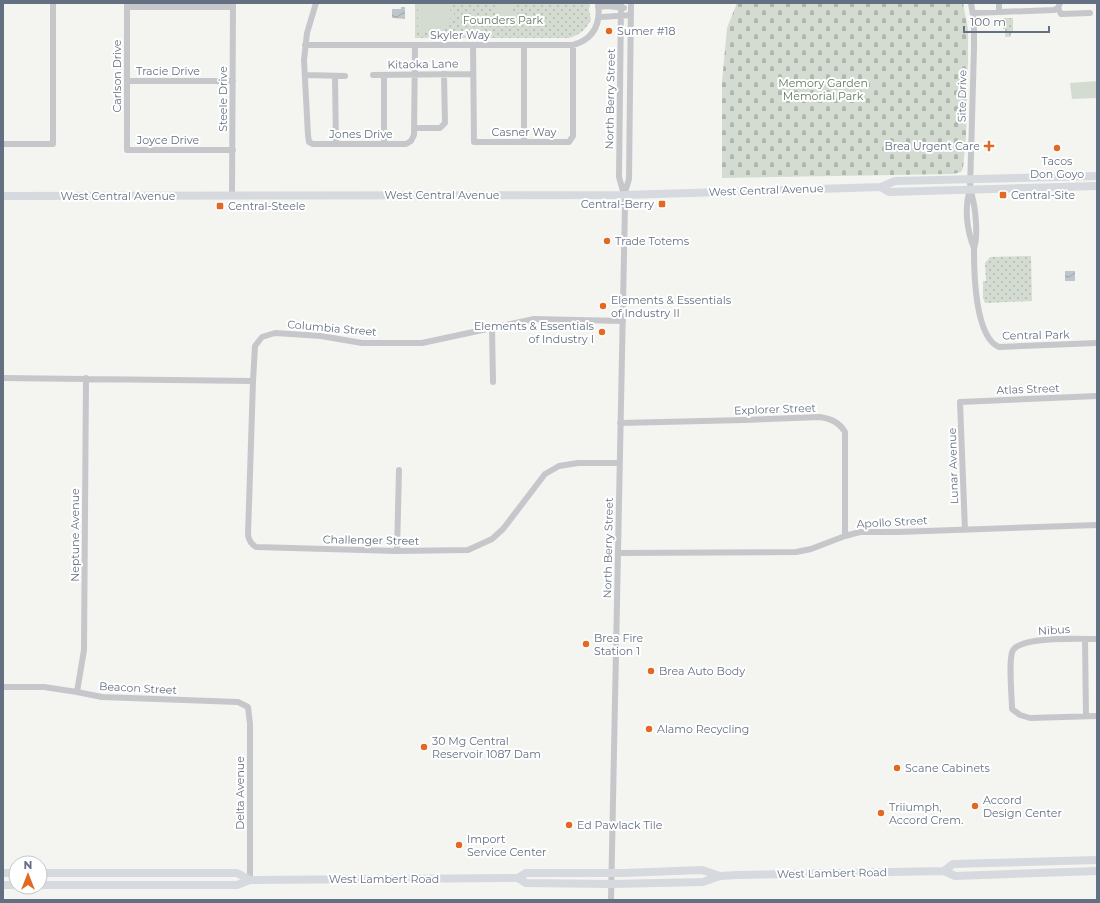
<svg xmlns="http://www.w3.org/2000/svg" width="1100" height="903" viewBox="0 0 1100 903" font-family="Montserrat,sans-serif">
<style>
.green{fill:url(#green-dots)}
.cemetery{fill:url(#cemetery-stones)}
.pitch{fill:#d4dcd2}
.water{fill:url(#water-waves)}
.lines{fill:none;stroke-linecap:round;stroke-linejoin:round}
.minor{stroke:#c5c7cb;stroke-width:6}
.major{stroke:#d6d9de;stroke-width:8}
.poi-dot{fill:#e36822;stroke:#fff;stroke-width:1.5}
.labels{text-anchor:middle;stroke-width:4;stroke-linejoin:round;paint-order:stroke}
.park-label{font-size:11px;fill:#647962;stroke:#fff}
.poi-label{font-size:11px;fill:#637082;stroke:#fff;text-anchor:start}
.street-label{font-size:11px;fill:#637082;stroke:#fff}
</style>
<defs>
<pattern id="green-dots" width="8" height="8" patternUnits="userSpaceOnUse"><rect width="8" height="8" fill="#d4dcd2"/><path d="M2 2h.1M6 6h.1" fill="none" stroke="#b0b7b0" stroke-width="1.8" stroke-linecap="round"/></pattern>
<pattern id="cemetery-stones" width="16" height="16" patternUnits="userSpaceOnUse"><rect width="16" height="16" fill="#d4dcd2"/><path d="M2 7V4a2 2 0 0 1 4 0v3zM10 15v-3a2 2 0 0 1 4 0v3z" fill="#b0b7b0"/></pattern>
<pattern id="water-waves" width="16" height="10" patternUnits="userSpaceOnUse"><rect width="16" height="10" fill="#bdc6cc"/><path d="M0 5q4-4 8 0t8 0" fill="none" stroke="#9da5ab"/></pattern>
</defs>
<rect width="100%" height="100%" fill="#f4f5f0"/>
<path class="green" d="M415,3H590L589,10L591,20C585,30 580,35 569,38H415Z
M1003,18H1013V31H1011V37H1005V29H1003Z
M1031,256L1032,301L985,303L983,298V281H986L985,263L990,257Z"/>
<path class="cemetery" d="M737,3H963L968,29V60L966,136L963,168L961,172L953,174L722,178V81L727,28Z"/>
<path class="pitch" d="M418,3H450V11H454V19L450,18V25L448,27H435L434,31H421L418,28Z
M496,3H511V26H496Z
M1097,81V98L1072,99L1070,83Z"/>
<path class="water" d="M401,7H405V19L392,18V9H401Z
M1065,271H1075V281H1065Z"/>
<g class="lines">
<path class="minor" d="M127,3V150H233
M316,3L307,33L304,60L308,135L309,142L313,144H406L411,141L414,135L415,45
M971,3L974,22V48L970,190C964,208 967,231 974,248
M999,3V12
M127,7H233
M598,7L608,6L624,8
M1058,8L1061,14L1090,13
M973,13L1054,10L1058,8L1060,3
M599,16L602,17L631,15
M305,45H573C594,39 601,24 598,3
M473,45L474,142H569L573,136V45
M524,45V142
M305,75L345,76
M373,75L473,74
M335,76L336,144
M127,81H233
M414,128H440L445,123L444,74
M3,144H53V3
M384,144V75
M970,190C975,202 977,225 976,238C976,242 974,246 974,250C974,273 975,337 999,347L1097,343
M624,195L629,179L631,3
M232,196L233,3
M492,328L493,382
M3,378L253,381L255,346L262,337L275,333L321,336L362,343H422L534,319L623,321
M253,381L248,535C249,541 251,544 256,547L397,551L468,550L492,539L503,529L545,474L559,466L578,463H619
M620,423L744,420L820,417C831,419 839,422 845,432V536
M965,530L960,402L1097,396
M397,551L399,470
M618,553L796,552L811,549L845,536L860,532H898L1097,525
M1085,639L1086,716
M1097,639C1080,639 1023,636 1013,650C1008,658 1012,698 1012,709L1020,715L1030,718L1097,716
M3,687H44L77,692L102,697L238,702L248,707L250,724V880
M77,692L84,650L86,378
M611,900L625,205L624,195L619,177L621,3"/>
<path class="major" d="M881,187L889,192L1097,186
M3,196L624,195L881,187L895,181L1097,176
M944,871L953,864L1097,860
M3,873H16
M40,873H237L250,880
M518,878L526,883L611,884L703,882L720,876L737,875L944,871L955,876L1097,871
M3,885H16
M40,885H237L250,880L518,878L526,873H623L702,870L720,876"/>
</g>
<g class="poi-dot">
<circle cx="609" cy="31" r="4"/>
<path d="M987 140h4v4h4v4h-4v4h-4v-4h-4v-4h4z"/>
<circle cx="1057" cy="148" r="4"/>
<rect x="999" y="191" width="8" height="8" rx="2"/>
<rect x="658" y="200" width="8" height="8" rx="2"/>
<rect x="216" y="202" width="8" height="8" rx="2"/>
<circle cx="607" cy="241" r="4"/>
<circle cx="603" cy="306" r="4"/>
<circle cx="602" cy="332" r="4"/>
<circle cx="586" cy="644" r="4"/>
<circle cx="651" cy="671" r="4"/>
<circle cx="649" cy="729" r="4"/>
<circle cx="424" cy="747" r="4"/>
<circle cx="897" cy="768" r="4"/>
<circle cx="975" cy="806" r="4"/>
<circle cx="881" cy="813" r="4"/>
<circle cx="569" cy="825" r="4"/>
<circle cx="459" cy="845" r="4"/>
</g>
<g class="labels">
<g class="park-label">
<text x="503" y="24">Founders Park</text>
<text x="823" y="87">Memory Garden<tspan x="823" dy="13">Memorial Park</tspan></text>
</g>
<g class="poi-label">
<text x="617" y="35">Sumer #18</text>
<text x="980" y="150" text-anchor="end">Brea Urgent Care</text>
<text x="1057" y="165" text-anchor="middle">Tacos<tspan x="1057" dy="13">Don Goyo</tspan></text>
<text x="1011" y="199">Central-Site</text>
<text x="654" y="208" text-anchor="end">Central-Berry</text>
<text x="228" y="210">Central-Steele</text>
<text x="615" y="245">Trade Totems</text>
<text x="611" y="304">Elements &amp; Essentials<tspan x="611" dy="13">of Industry II</tspan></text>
<text x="594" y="330" text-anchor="end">Elements &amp; Essentials<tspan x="594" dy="13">of Industry I</tspan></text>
<text x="594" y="642">Brea Fire<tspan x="594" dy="13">Station 1</tspan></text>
<text x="659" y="675">Brea Auto Body</text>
<text x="657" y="733">Alamo Recycling</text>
<text x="432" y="745">30 Mg Central<tspan x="432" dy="13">Reservoir 1087 Dam</tspan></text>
<text x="905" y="772">Scane Cabinets</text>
<text x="983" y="804">Accord<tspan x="983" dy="13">Design Center</tspan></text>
<text x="889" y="811">Triiumph,<tspan x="889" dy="13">Accord Crem.</tspan></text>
<text x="577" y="829">Ed Pawlack Tile</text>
<text x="467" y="843">Import<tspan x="467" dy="13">Service Center</tspan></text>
</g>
<g class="street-label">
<text x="460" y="39">Skyler Way</text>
<text transform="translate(423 64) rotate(-1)" y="4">Kitaoka Lane</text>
<text x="168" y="75">Tracie Drive</text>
<text transform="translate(117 76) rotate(-90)" y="4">Carlson Drive</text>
<text transform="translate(962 96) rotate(-89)" y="4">Site Drive</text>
<text transform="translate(223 99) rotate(-90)" y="4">Steele Drive</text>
<text transform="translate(610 99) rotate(-89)" y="4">North Berry Street</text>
<text x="524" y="136">Casner Way</text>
<text x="361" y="138">Jones Drive</text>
<text x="168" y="144">Joyce Drive</text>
<text transform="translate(766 190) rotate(-2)" y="4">West Central Avenue</text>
<text x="442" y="199">West Central Avenue</text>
<text x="118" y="200">West Central Avenue</text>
<text transform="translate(332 328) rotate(5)" y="4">Columbia Street</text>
<text transform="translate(1036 335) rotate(-1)" y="4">Central Park</text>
<text transform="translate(1028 389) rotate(-2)" y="4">Atlas Street</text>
<text transform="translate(775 409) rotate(-2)" y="4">Explorer Street</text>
<text transform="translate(953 466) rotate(-92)" y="4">Lunar Avenue</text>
<text transform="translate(892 522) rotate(-3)" y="4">Apollo Street</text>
<text transform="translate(75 535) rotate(-90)" y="4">Neptune Avenue</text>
<text transform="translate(371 540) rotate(1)" y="4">Challenger Street</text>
<text transform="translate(608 548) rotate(-89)" y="4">North Berry Street</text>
<text transform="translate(1054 630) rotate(-4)" y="4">Nibus</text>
<text transform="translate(138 688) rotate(3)" y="4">Beacon Street</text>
<text transform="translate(240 793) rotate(-90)" y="4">Delta Avenue</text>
<text transform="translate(832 873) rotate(-1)" y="4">West Lambert Road</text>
<text x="384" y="883">West Lambert Road</text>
</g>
</g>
<rect width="1100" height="903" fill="none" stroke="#637082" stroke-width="8"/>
<g transform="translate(28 875)"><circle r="19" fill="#ffffff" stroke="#c1c6cd"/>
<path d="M0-3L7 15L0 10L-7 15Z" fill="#e36822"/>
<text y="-6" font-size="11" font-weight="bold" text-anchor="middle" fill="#637082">N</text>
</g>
<path d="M964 26v6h85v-6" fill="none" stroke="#637082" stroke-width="2"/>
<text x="970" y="26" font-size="12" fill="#637082" stroke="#ffffff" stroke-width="3" paint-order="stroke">100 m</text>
</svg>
